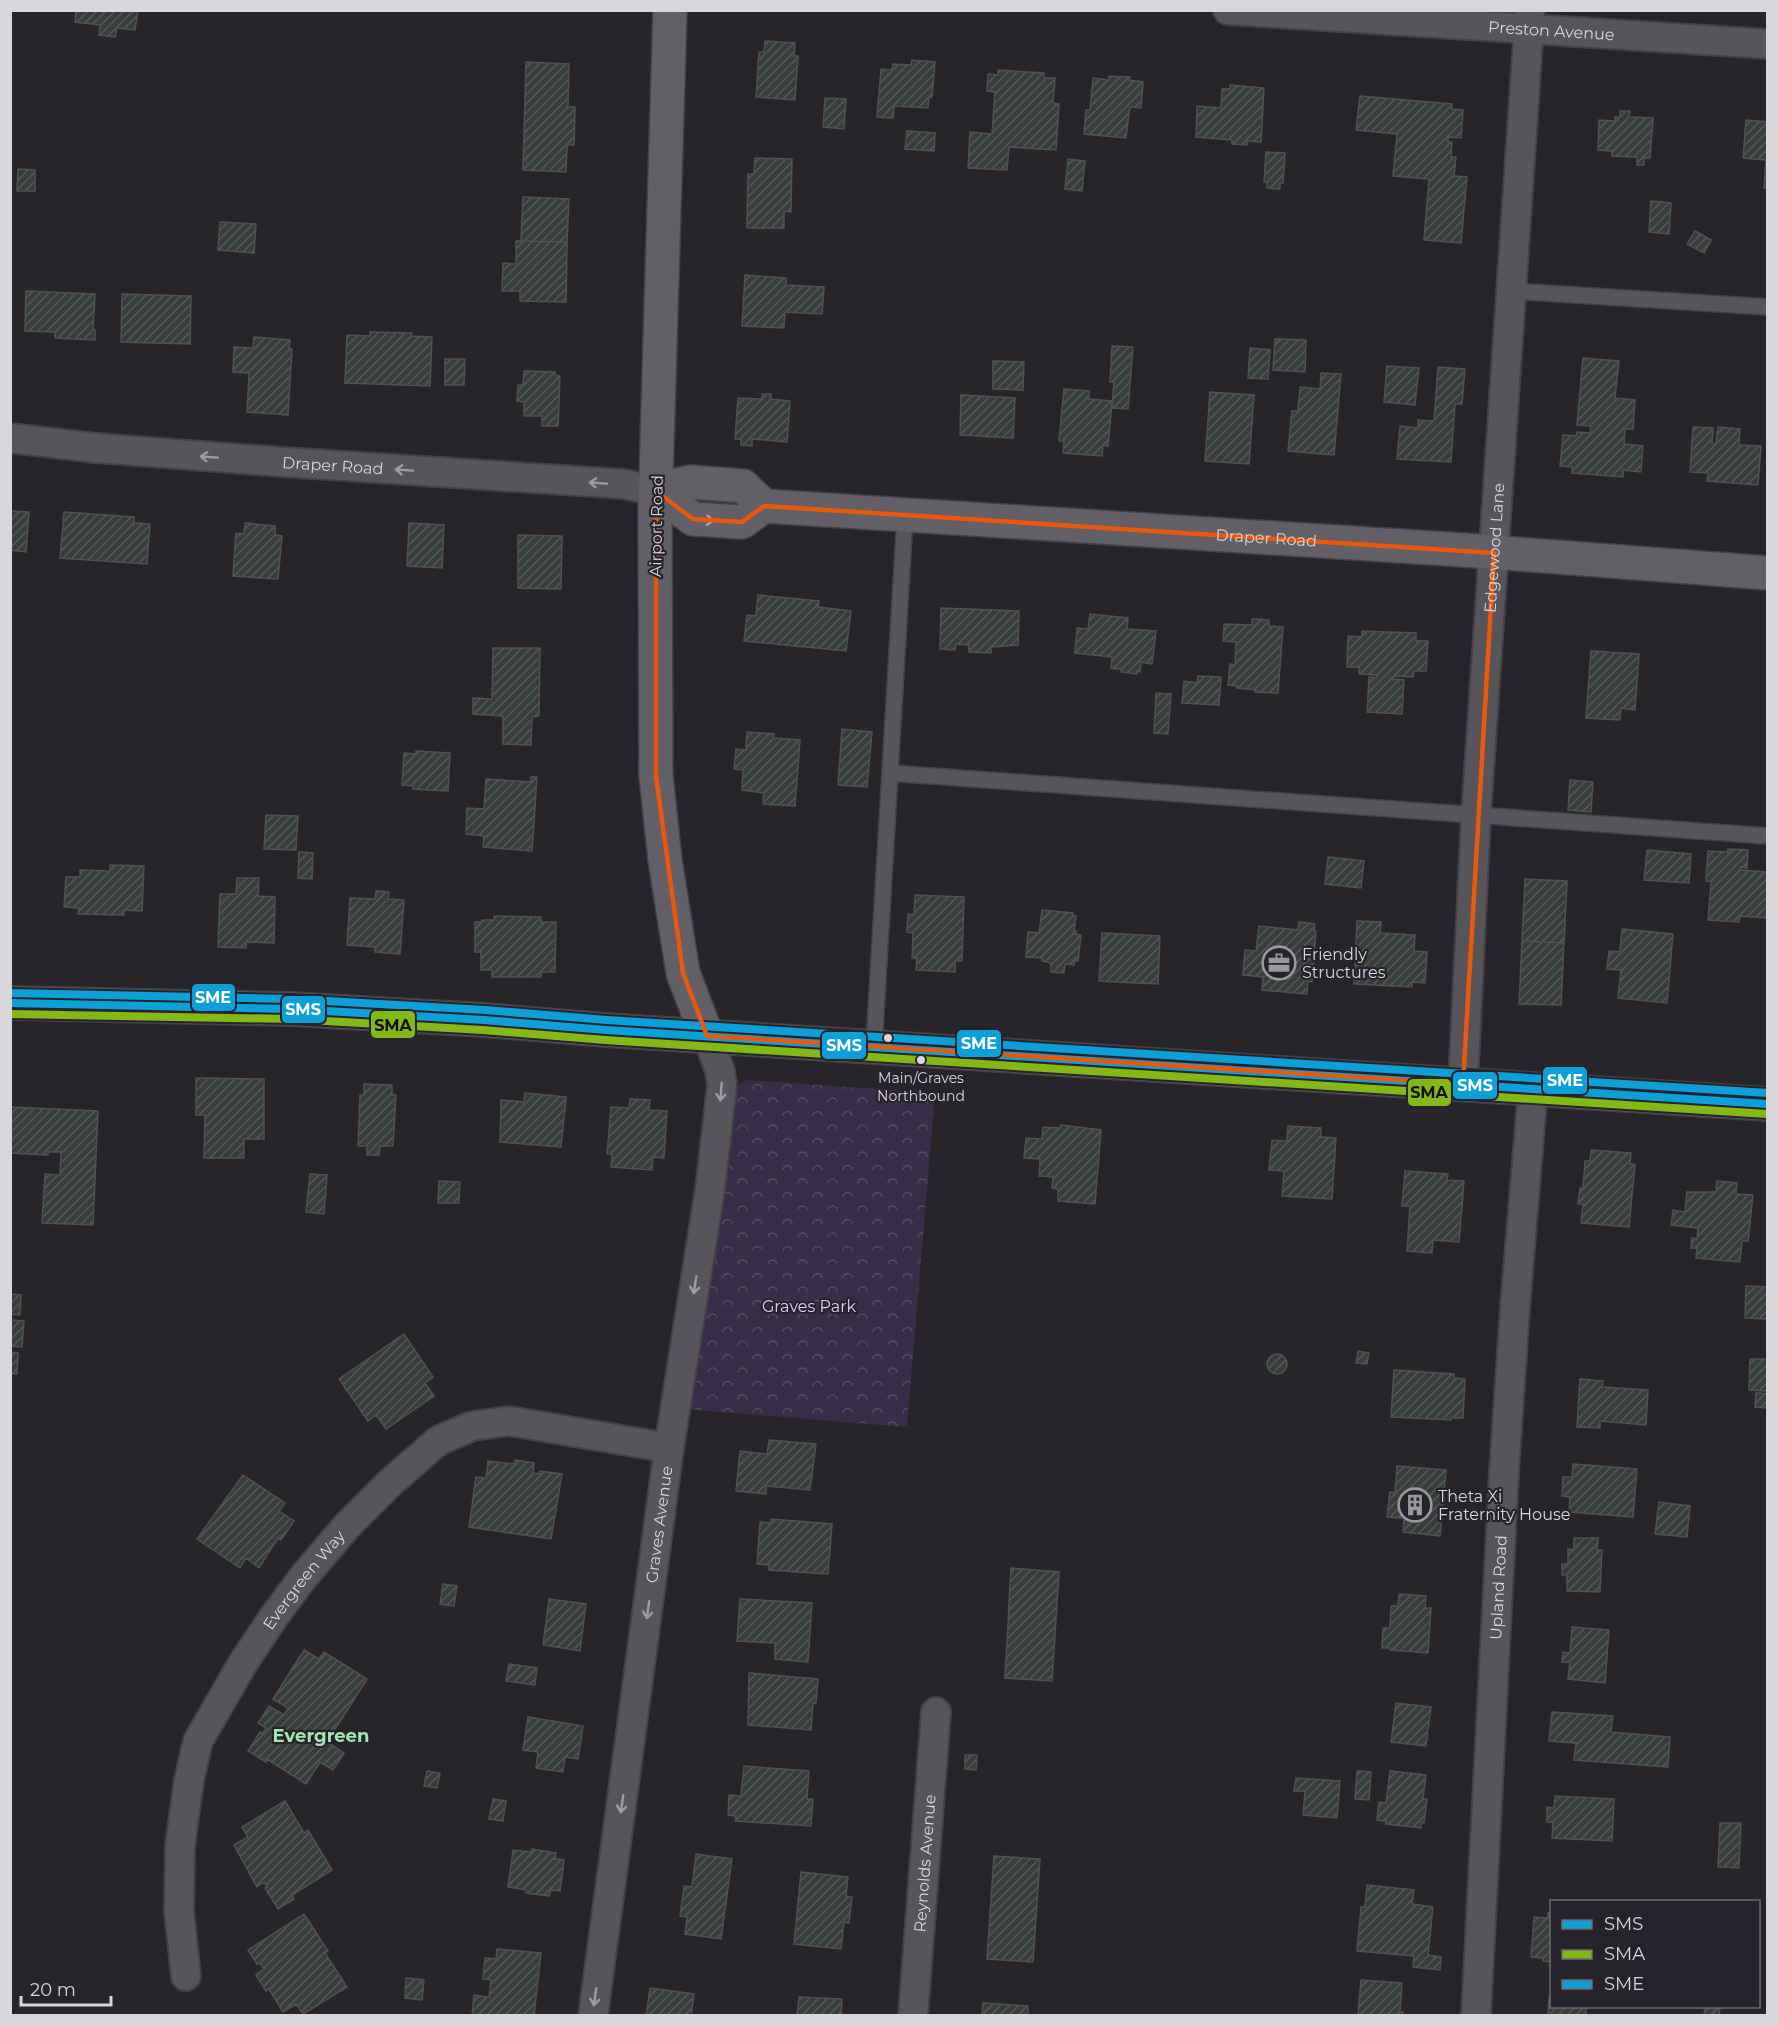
<svg xmlns="http://www.w3.org/2000/svg" width="1778" height="2026" viewBox="0 0 1778 2026" font-family="Montserrat,sans-serif">
<style>
.forest{fill:url(#forest-crowns)}
.building{fill:url(#building-hatch);stroke:#505152;stroke-width:1.5}
.lines{fill:none;stroke-linecap:round;stroke-linejoin:round}
.lane-casing{stroke:#434246;stroke-width:18}
.street-casing{stroke:#434246;stroke-width:32}
.secondary-casing{stroke:#434246;stroke-width:36}
.primary-casing{stroke:#434246;stroke-width:36}
.lane{stroke:#57555a;stroke-width:15}
.street{stroke:#57555a;stroke-width:28}
.secondary{stroke:#625f67;stroke-width:33}
.primary{stroke:#605c66;stroke-width:33}
.bus-1-casing{stroke:#27232c;stroke-width:12}
.bus-2-casing{stroke:#27232c;stroke-width:12}
.bus-3-casing{stroke:#27232c;stroke-width:12}
.bus-1{stroke:#0d9fd8;stroke-width:8}
.bus-2{stroke:#84b817;stroke-width:8}
.bus-3{stroke:#0d9fd8;stroke-width:8}
.oneway{stroke:#9e9ca2}
.oneway2{stroke:#a9a6ad}
.marked{fill:none;stroke:#e8590c;stroke-width:4.5;stroke-linejoin:round}
.bus-dot{fill:#d9d6dc;stroke:#27232c;stroke-width:2}
.labels{text-anchor:middle;stroke-width:4.5;stroke-linejoin:round;paint-order:stroke}
.bus-label{font-size:14px;fill:#d9d6dc;stroke:#27232c}
.street-label{font-size:16px;fill:#d9d6dc;stroke:#27232c}
.poi-label{font-size:16px;fill:#d9d6dc;stroke:#27232c;text-anchor:start}
.park-label{font-size:16px;fill:#decdf7;stroke:#27232c}
.neighbourhood-label{font-size:18px;font-weight:bold;fill:#a4e6b0;stroke:#27232c}
.line-badge{stroke:#27232c;stroke-width:2}
.badge-label{font-size:16px;text-anchor:middle;font-weight:bold;fill:#fff}
.pale-badge-label{font-size:16px;text-anchor:middle;font-weight:bold;fill:#111}
</style>
<defs>
<pattern id="forest-crowns" width="20" height="18" patternUnits="userSpaceOnUse" patternTransform="scale(1.5)"><rect width="20" height="18" fill="#392e49"/><path d="M2 6a3 3 0 1 1 6 0M12 15a3 3 0 1 1 6 0" fill="none" stroke="#554c63"/></pattern>
<pattern id="building-hatch" width="6" height="6" patternUnits="userSpaceOnUse" patternTransform="scale(1.5)"><rect width="6" height="6" fill="#373e3a"/><path d="M-1 1l2-2M0 6l6-6M5 7l2-2" fill="none" stroke="#535956"/></pattern>
</defs>
<rect width="100%" height="100%" fill="#27252a"/>
<path class="forest" d="M747,1080L935,1093L907,1427L685,1409L734,1090L740,1084Z"/>
<path class="building" d="M76,10H138L135,30L117,28L115,37L99,35L100,25L75,22Z
M765,41L795,43L794,56H798L795,100L756,97L759,52H764Z
M912,60L935,62L932,97H929L928,108L894,106L893,118L877,117L881,69L892,70L893,64L911,65Z
M526,62L569,64L568,107H575L574,145H567L566,172L523,170Z
M998,70L1044,73V78H1055L1053,103L1059,104L1056,150L1009,147L1007,170L968,168L970,132L992,134L995,92L987,91L988,74L998,75Z
M1109,76L1130,77L1129,80L1143,82L1141,108L1130,107L1126,138L1084,134L1086,110H1090L1093,78L1109,80Z
M1230,85L1264,88L1261,142L1247,141V145L1232,144V140L1196,137L1197,106L1221,108L1222,89H1230Z
M1360,96L1452,104V109L1463,110L1461,138L1448,137V142H1452L1451,157H1456L1454,176L1467,177L1461,243L1424,240L1429,179L1393,176L1397,134L1356,130Z
M825,98L846,99L844,129L823,127Z
M1620,111H1630L1629,117L1653,118L1650,158H1644V165H1637V157L1612,156V151L1598,150L1599,120L1615,121V117H1620Z
M1746,120L1768,122V188H1764L1766,160L1743,158Z
M907,131L935,133L934,151L905,149Z
M1266,152L1285,153L1283,183H1280V189L1267,188V182H1264Z
M755,158L792,159L791,212L784,211V228H747L748,174H754Z
M1068,159L1085,161L1082,191L1065,189Z
M18,169L35,170V191H17Z
M523,197L569,199L567,242L521,241Z
M1651,201L1671,203L1669,234L1649,232Z
M220,222L256,224L254,253L218,250Z
M1695,231L1711,240L1704,253L1687,244Z
M516,241L567,242L566,302L520,301V291H502L503,263L516,264Z
M745,275L786,278V285L824,287L822,314L785,312L784,328L742,326Z
M26,291L95,294L93,330H95V340L55,338V332L25,331Z
M122,294L191,296L190,344L121,342Z
M370,332L412,333L411,336L432,337L430,386L345,383L347,335L370,336Z
M254,337L290,340L289,348L292,349L288,415L247,412L249,373L233,372L234,347L253,348Z
M1275,339L1306,340L1305,372L1273,370Z
M1112,346L1133,347L1128,409L1112,408L1114,382H1110Z
M1250,348L1270,350L1268,379L1248,378Z
M1583,358L1619,361L1615,398L1635,400L1633,429H1625L1624,444L1643,446L1641,472L1623,470V477L1572,473V467L1560,466L1563,435L1576,436L1577,432L1590,433L1591,426L1577,425Z
M445,359H465L464,385H445Z
M993,361L1024,362L1023,390L993,389Z
M1387,366L1419,368L1415,405L1384,402Z
M1438,367L1465,369L1462,404H1455L1451,462L1397,459L1400,426L1418,428V420L1434,421Z
M524,371L555,372V375L560,376L558,426H542V416H524V402L517,401L518,385H523Z
M1321,373L1341,374L1334,455L1288,451L1292,411H1298L1300,387L1320,389Z
M1064,389L1089,391V399L1112,401L1108,446L1103,445L1102,456L1063,453L1064,441H1059Z
M1210,392L1254,395L1249,464L1205,461Z
M762,394H771V399L790,401L787,442L752,439V446L741,445V439H735L738,398L762,399Z
M961,395L1015,398L1013,438L960,435Z
M1693,427L1713,428L1712,443L1716,444L1718,427L1740,429L1739,445L1761,446L1758,485L1707,481L1708,473L1690,472Z
M10,511L29,512L26,552L10,550Z
M64,512L134,517V523L150,524L147,564L60,558Z
M245,523L275,526V535L282,536L278,579L233,576L236,533L244,534Z
M409,523L444,525L442,568L407,566Z
M518,535L562,536L561,589L518,588Z
M758,595L819,601L818,607L851,611L846,651L744,641L747,615L756,616Z
M941,608L1019,611L1018,645L991,647V653L969,652V645L956,644L955,650L940,649Z
M1090,614L1128,618L1127,629L1156,631L1152,664L1141,662L1140,672L1137,671V674L1121,672V669L1111,668L1112,657L1075,653L1077,628L1088,629Z
M1252,619L1269,620V626L1283,627L1278,693L1255,692L1256,690L1237,688V686L1228,685L1230,664L1235,665L1236,642L1223,641L1224,624L1252,625Z
M1362,631L1416,633V641H1428L1426,671H1414L1413,677L1394,676L1393,679L1404,680L1402,714L1367,712L1369,677L1377,678V675L1359,674V667H1347L1348,636L1362,637Z
M493,648H540L539,716L532,717L531,745L503,744V716L473,714V698L492,699Z
M1591,651L1639,654L1635,710L1621,708L1620,720L1586,718Z
M1198,676L1221,677L1219,705L1182,703L1184,681L1197,683Z
M1156,693L1171,694L1168,734L1154,733Z
M842,729L872,732L867,787L838,785Z
M747,732L774,734V738L800,740L795,806L763,804L764,793L742,790L743,770L734,769L736,749L746,750Z
M416,751L450,753L448,791L413,789V786L402,785L404,753L416,754Z
M531,777H537L532,851L483,847L484,836L466,834L467,808L484,809L486,779L531,782Z
M1570,780L1593,782L1591,812L1568,810Z
M266,815L298,816L296,850L264,849Z
M1728,849L1748,850L1747,868L1741,867V870L1767,872L1768,869V918L1740,916L1739,922L1708,920L1711,882L1706,881L1708,851L1728,852Z
M1647,850L1691,854L1689,883L1644,880Z
M299,852L313,853L312,879L298,878Z
M1328,857L1364,861L1361,888L1325,884Z
M110,865L144,866L142,911L124,910V915L78,914L79,908L64,907L66,877H80V870L110,871Z
M237,878H259L258,896L275,897L274,943L246,942V948L218,947L220,894H236Z
M1525,879L1567,881L1564,943L1522,941Z
M376,891L389,892L388,899L404,900L400,954L375,952V947L347,945L350,898L375,899Z
M915,895L964,897L962,961H955V972L916,970L917,958H912L913,933L907,932L908,914L914,915Z
M1042,910L1073,913V916H1076L1074,931H1076V934L1081,935L1078,961L1075,960L1074,965L1065,964L1064,973L1051,972V963L1042,961V958L1026,957L1028,932L1039,933Z
M494,916L541,917V922H556L555,972H541V977H492V970H481V952H475V922H481L482,920H494Z
M1357,921L1381,922L1380,933L1415,935L1414,951L1427,952L1425,983L1412,982V987L1354,984Z
M1299,922L1315,924L1314,931H1316L1312,982L1308,981L1307,994L1262,990L1263,977L1243,975L1245,950L1256,951L1259,926L1298,930Z
M1622,929L1673,934L1667,1003L1618,998L1621,970L1607,969L1609,951L1620,952Z
M1102,933L1160,936L1158,984L1099,981Z
M1522,941L1564,943L1561,1005L1519,1004Z
M196,1078L264,1079V1139H244V1158H204L205,1115H196Z
M364,1084L392,1085V1095H396L393,1146H380L379,1155H367V1146H358L360,1095H364Z
M525,1093L566,1097L561,1147L500,1142L501,1100L524,1102Z
M630,1099L650,1100L649,1110L667,1111L664,1158L653,1157L652,1170L611,1167L612,1154H607L611,1107L629,1108Z
M10,1107L98,1111L93,1225L42,1223L45,1174L60,1175L61,1152H48V1155L10,1153Z
M1061,1125L1101,1130L1095,1204L1058,1201V1189L1052,1188L1053,1177L1039,1176L1040,1159L1024,1158L1026,1138L1042,1139L1043,1127L1060,1128Z
M1288,1126L1321,1128V1137L1336,1138L1332,1199L1282,1196L1284,1171L1269,1170L1272,1140L1287,1141Z
M1591,1150L1631,1153L1630,1164H1635L1629,1227L1581,1223L1583,1204H1578L1580,1188H1583L1585,1161H1590Z
M1405,1171L1448,1174L1447,1180L1464,1181L1459,1242L1433,1240L1432,1253L1407,1251L1410,1206H1402Z
M310,1174L327,1175L324,1214L306,1212Z
M439,1181L460,1182L459,1203H438Z
M1717,1181L1737,1183L1736,1194L1753,1195L1748,1241H1742L1740,1262L1696,1258L1697,1248H1691L1692,1238L1697,1239L1698,1228L1671,1225L1673,1210L1685,1212L1687,1192H1716Z
M1746,1286L1768,1287V1319L1745,1318Z
M10,1294L21,1295L20,1315L10,1314Z
M10,1320L24,1321L22,1347L10,1346Z
M404,1334L433,1377L425,1383L434,1396L386,1429L376,1415L368,1421L339,1379Z
M1358,1351L1369,1353L1367,1364L1356,1363Z
M10,1352L18,1353L17,1374H10Z
M1267 1364a10 10 0 1 1 20 0a10 10 0 1 1-20 0Z
M1750,1359H1768V1391L1749,1390Z
M1394,1370L1454,1374V1378L1465,1379L1463,1418H1451V1420L1391,1417Z
M1580,1379L1603,1381L1602,1387L1648,1390L1646,1425L1600,1421V1428L1577,1427Z
M1756,1393L1768,1394L1766,1408L1755,1407Z
M769,1440L816,1444L810,1490L766,1486V1494L736,1491L740,1451L767,1454Z
M515,1460L534,1463L533,1473L539,1474L540,1471L562,1474L551,1539L469,1527L476,1477L486,1478L488,1461L514,1464Z
M1573,1464L1637,1469L1633,1517L1569,1512L1570,1497L1562,1496L1563,1477H1572Z
M1397,1466L1446,1470L1440,1536L1403,1532L1404,1518L1387,1517L1390,1492L1395,1493Z
M243,1475L285,1503L279,1511L294,1521L281,1540L278,1538L259,1568L246,1558L240,1568L197,1539Z
M1659,1502L1690,1506L1687,1537L1655,1534Z
M771,1519L832,1524L828,1574L769,1570V1565L757,1564L760,1522L771,1523Z
M1574,1538H1598L1597,1550H1602L1600,1592L1567,1591V1575H1562V1564H1568V1549L1574,1550Z
M1011,1568L1059,1572L1052,1681L1005,1678Z
M443,1584L457,1586L454,1606L440,1604Z
M1399,1594L1426,1596L1425,1608H1431L1428,1653L1390,1650V1648H1382L1383,1628H1390L1391,1606H1398Z
M549,1599L586,1604L580,1651L543,1645Z
M740,1599L812,1603L808,1662L775,1659V1643L737,1641Z
M1572,1627L1609,1630L1605,1683L1568,1679L1570,1662H1562L1563,1652L1570,1653Z
M304,1650L319,1659L324,1652L367,1679L327,1742L344,1753L333,1770L320,1762L306,1784L267,1759L266,1762L248,1751L260,1732L262,1734L266,1728L258,1723L269,1706L284,1715L288,1708L273,1699Z
M509,1664L537,1668L535,1685L506,1681Z
M749,1673L818,1679L816,1703H813L811,1730L748,1725Z
M1396,1703L1431,1707L1426,1746L1391,1742Z
M1552,1712L1613,1716L1611,1732L1670,1737L1668,1767L1574,1760L1576,1743L1549,1741Z
M528,1717L583,1726L578,1759L565,1757L563,1772L536,1768L538,1752L523,1750Z
M965,1755H977L976,1770L965,1769Z
M744,1766L809,1771L807,1799H813L811,1826L735,1821L736,1816L728,1815L729,1795L741,1796Z
M427,1771L440,1773L437,1788L424,1786Z
M1357,1771L1371,1772L1369,1800L1355,1799Z
M1390,1771L1426,1775L1423,1799H1427L1424,1823L1421,1822V1828L1386,1824V1821L1377,1820L1379,1802L1386,1803Z
M1296,1778L1340,1781L1337,1818L1303,1815L1305,1791H1294Z
M1555,1796L1614,1799L1612,1841L1552,1838L1553,1822H1547V1807L1554,1808Z
M493,1799L506,1801L503,1821L489,1819Z
M285,1801L304,1833L308,1830L332,1870L292,1895L294,1899L278,1909L265,1888L267,1887L264,1882L257,1887L234,1845L248,1837L242,1827Z
M1720,1823H1741L1739,1868L1718,1867Z
M532,1849L556,1853L555,1859L564,1860L560,1891L551,1890L549,1896L526,1893V1890L508,1887L513,1850L531,1852Z
M696,1854L732,1859L721,1939L685,1934L687,1917L680,1916L684,1886L692,1887Z
M994,1856L1040,1859L1033,1962L987,1959Z
M801,1872L848,1877L846,1896L852,1897L849,1923L844,1922L841,1949L794,1944Z
M1367,1885L1414,1890L1412,1904L1433,1907L1428,1955L1441,1957L1440,1970L1413,1967L1414,1956L1357,1951L1361,1907H1365Z
M1548,1913L1552,1914V1962L1543,1961V1958L1531,1957L1534,1917L1548,1918Z
M304,1914L328,1951L325,1953L347,1987L303,2014L296,2004L283,2012L269,1989L266,1991L256,1975L264,1969L260,1963L257,1964L248,1950Z
M497,1949L541,1953L534,2016H472L474,1995L489,1997L491,1980L483,1979L485,1958L496,1959Z
M406,1978L424,1980L422,2000L405,1998Z
M1361,1980L1402,1983L1400,2012H1403V2016H1358Z
M650,1988L694,1994L691,2016H646Z
M799,1997L842,1999L841,2016H797Z
M1549,1997H1552V2006H1586V2016H1548Z
M983,2003L1028,2006V2016H982Z
M1705,2006L1720,2007L1719,2016H1704Z"/>
<g class="lines">
<g class="lane-casing">
<path id="lane" d="M1511,291L1768,307
M890,773L1768,836
M874,1046L905,516"/>
</g>
<g class="street-casing">
<g id="street">
<path id="s1" d="M1228,10L1768,44"/>
<path id="s2" d="M10,438L96,448L283,462L624,484L656,491"/>
<path id="s3" d="M1463,1084L1476,816L1530,10"/>
<path id="s4" d="M186,1976L179,1911L180,1846L189,1780L198,1741L243,1663L273,1618L305,1575L346,1527L391,1482L438,1441L472,1426L509,1421L669,1448"/>
<path id="s5" d="M593,2016L669,1448L710,1189L722,1085L720,1071L707,1036"/>
<path id="s6" d="M913,2016L936,1712"/>
<path id="s7" d="M1476,2016L1504,1472L1515,1308L1533,1089"/>
</g>
</g>
<g class="secondary-casing">
<g id="secondary">
<path d="M670,10L655,510L656,776L665,860L683,973L707,1036"/>
<path id="s8" d="M656,491L693,519L742,522L764,506L1464,550L1768,573"/>
<path d="M656,491L690,482L743,486L764,506"/>
</g>
</g>
<g class="primary-casing">
<path id="primary" d="M10,1003L291,1009L484,1020L606,1030L1768,1104"/>
</g>
<use href="#lane" class="lane"/>
<use href="#street" class="street"/>
<use href="#secondary" class="secondary"/>
<use href="#primary" class="primary"/>
<g class="bus-1-casing">
<path id="bus-1" d="M10,1003L291,1009L484,1020L606,1030L1768,1104"/>
</g>
<g class="bus-2-casing">
<path id="bus-2" d="M10,1014L291,1019L483,1030L605,1040L1767,1114"/>
</g>
<g class="bus-3-casing">
<path id="bus-3" d="M10,993L292,999L485,1010L607,1020L1768,1093"/>
</g>
<use href="#bus-1" class="bus-1"/>
<use href="#bus-2" class="bus-2"/>
<use href="#bus-3" class="bus-3"/>
</g>
<defs><path id="oneway-shaft" d="M-6 0H5M1.5-3L5.5 0L1.5 3" fill="none" stroke-width="1.6" stroke-linecap="round" stroke-linejoin="round" transform="scale(1.5)"/></defs>
<g class="oneway">
<use href="#oneway-shaft" transform="translate(209 457) rotate(-176)"/>
<use href="#oneway-shaft" transform="translate(404 470) rotate(-176)"/>
<use href="#oneway-shaft" transform="translate(598 483) rotate(-176)"/>
<use href="#oneway-shaft" transform="translate(721 1092) rotate(94)"/>
<use href="#oneway-shaft" transform="translate(695 1285) rotate(99)"/>
<use href="#oneway-shaft" transform="translate(648 1610) rotate(98)"/>
<use href="#oneway-shaft" transform="translate(622 1804) rotate(98)"/>
<use href="#oneway-shaft" transform="translate(595 1997) rotate(98)"/>
</g>
<use class="oneway2" href="#oneway-shaft" transform="translate(705 520) rotate(4)"/>
<path class="marked" d="M656,491L693,519L742,522L764,506L1494,553L1463,1084L707,1036L683,973L656,776Z"/>
<defs>
<g id="office-ring" transform="scale(1.725)"><circle r="9.5" fill="#27232c" stroke="#9b989e" stroke-width="1.5"/><path d="M-6-3h4V-5.5h4V-3h4V5H-6ZM-1-4.5V-3h2v-1.5ZM-6 0V1H6V0Z" fill="#9b989e"/></g>
<g id="building-ring" transform="scale(1.725)"><circle r="9.5" fill="#27232c" stroke="#9b989e" stroke-width="1.5"/><path d="M-4-6H4V6H1V3H-1V6H-4ZM-2.5-4.3h1.7v1.8h-1.7ZM.8-4.3h1.7v1.8H.8ZM-2.5-1h1.7V.8h-1.7ZM.8-1h1.7V.8H.8Z" fill="#9b989e"/></g>
</defs>
<g fill-rule="evenodd">
<use href="#office-ring" x="1279" y="963"/>
<use href="#building-ring" x="1415" y="1505"/>
</g>
<g class="bus-dot">
<circle cx="888" cy="1038" r="5"/>
<circle cx="921" cy="1060" r="5"/>
</g>
<g class="labels">
<g class="bus-label">
<text x="921" y="1083">Main/Graves<tspan x="921" dy="18">Northbound</tspan></text>
</g>
<g class="street-label">
<text dy="6" stroke="none"><textPath href="#s1" startOffset="324">Preston Avenue</textPath></text>
<text dy="6" stroke="none"><textPath href="#s2" startOffset="324">Draper Road</textPath></text>
<text transform="translate(656 526) rotate(-89)" y="6">Airport Road</text>
<text dy="6" stroke="none"><textPath href="#s8" startOffset="626">Draper Road</textPath></text>
<text dy="6" stroke="none"><textPath href="#s3" startOffset="537">Edgewood Lane</textPath></text>
<text dy="6" stroke="none"><textPath href="#s5" startOffset="496">Graves Avenue</textPath></text>
<text dy="6" stroke="none"><textPath href="#s4" startOffset="430">Evergreen Way</textPath></text>
<text dy="6" stroke="none"><textPath href="#s7" startOffset="429">Upland Road</textPath></text>
<text dy="6" stroke="none"><textPath href="#s6" startOffset="153">Reynolds Avenue</textPath></text>
</g>
<g class="poi-label">
<text x="1302" y="960">Friendly<tspan x="1302" dy="18">Structures</tspan></text>
<text x="1438" y="1502">Theta Xi<tspan x="1438" dy="18">Fraternity House</tspan></text>
</g>
<g class="park-label">
<text x="809" y="1312">Graves Park</text>
</g>
<g class="neighbourhood-label">
<text x="321" y="1742">Evergreen</text>
</g>
</g>
<g class="line-badge">
<rect x="191" y="983" width="45" height="29" rx="6" fill="#0d9fd8"/>
<rect x="281" y="995" width="45" height="29" rx="6" fill="#0d9fd8"/>
<rect x="370" y="1010" width="46" height="29" rx="6" fill="#84b817"/>
<rect x="956" y="1029" width="46" height="29" rx="6" fill="#0d9fd8"/>
<rect x="821" y="1031" width="46" height="29" rx="6" fill="#0d9fd8"/>
<rect x="1542" y="1066" width="46" height="29" rx="6" fill="#0d9fd8"/>
<rect x="1452" y="1071" width="46" height="29" rx="6" fill="#0d9fd8"/>
<rect x="1407" y="1078" width="45" height="29" rx="6" fill="#84b817"/>
</g>
<g class="badge-label">
<text x="213" y="1003">SME</text>
<text x="303" y="1015">SMS</text>
<text x="979" y="1049">SME</text>
<text x="844" y="1051">SMS</text>
<text x="1565" y="1086">SME</text>
<text x="1475" y="1091">SMS</text>
</g>
<g class="pale-badge-label">
<text x="393" y="1031">SMA</text>
<text x="1429" y="1098">SMA</text>
</g>
<rect width="1778" height="2026" fill="none" stroke="#d9d6dc" stroke-width="24"/>
<rect x="1550" y="1900" width="210" height="108" fill="#27232c" stroke="#6e6b72" stroke-width="1.5"/>
<rect x="1562" y="1920" width="30" height="9" fill="#0d9fd8" stroke="#6e6b72" stroke-width="1.5"/>
<text x="1604" y="1930" font-size="18" fill="#d9d6dc">SMS</text>
<rect x="1562" y="1950" width="30" height="9" fill="#84b817" stroke="#6e6b72" stroke-width="1.5"/>
<text x="1604" y="1960" font-size="18" fill="#d9d6dc">SMA</text>
<rect x="1562" y="1980" width="30" height="9" fill="#0d9fd8" stroke="#6e6b72" stroke-width="1.5"/>
<text x="1604" y="1990" font-size="18" fill="#d9d6dc">SME</text>
<path d="M21 1996v9h90v-9" fill="none" stroke="#d9d6dc" stroke-width="3"/>
<text x="30" y="1996" font-size="18" fill="#d9d6dc" stroke="#27232c" stroke-width="4.5" paint-order="stroke">20 m</text>
</svg>
